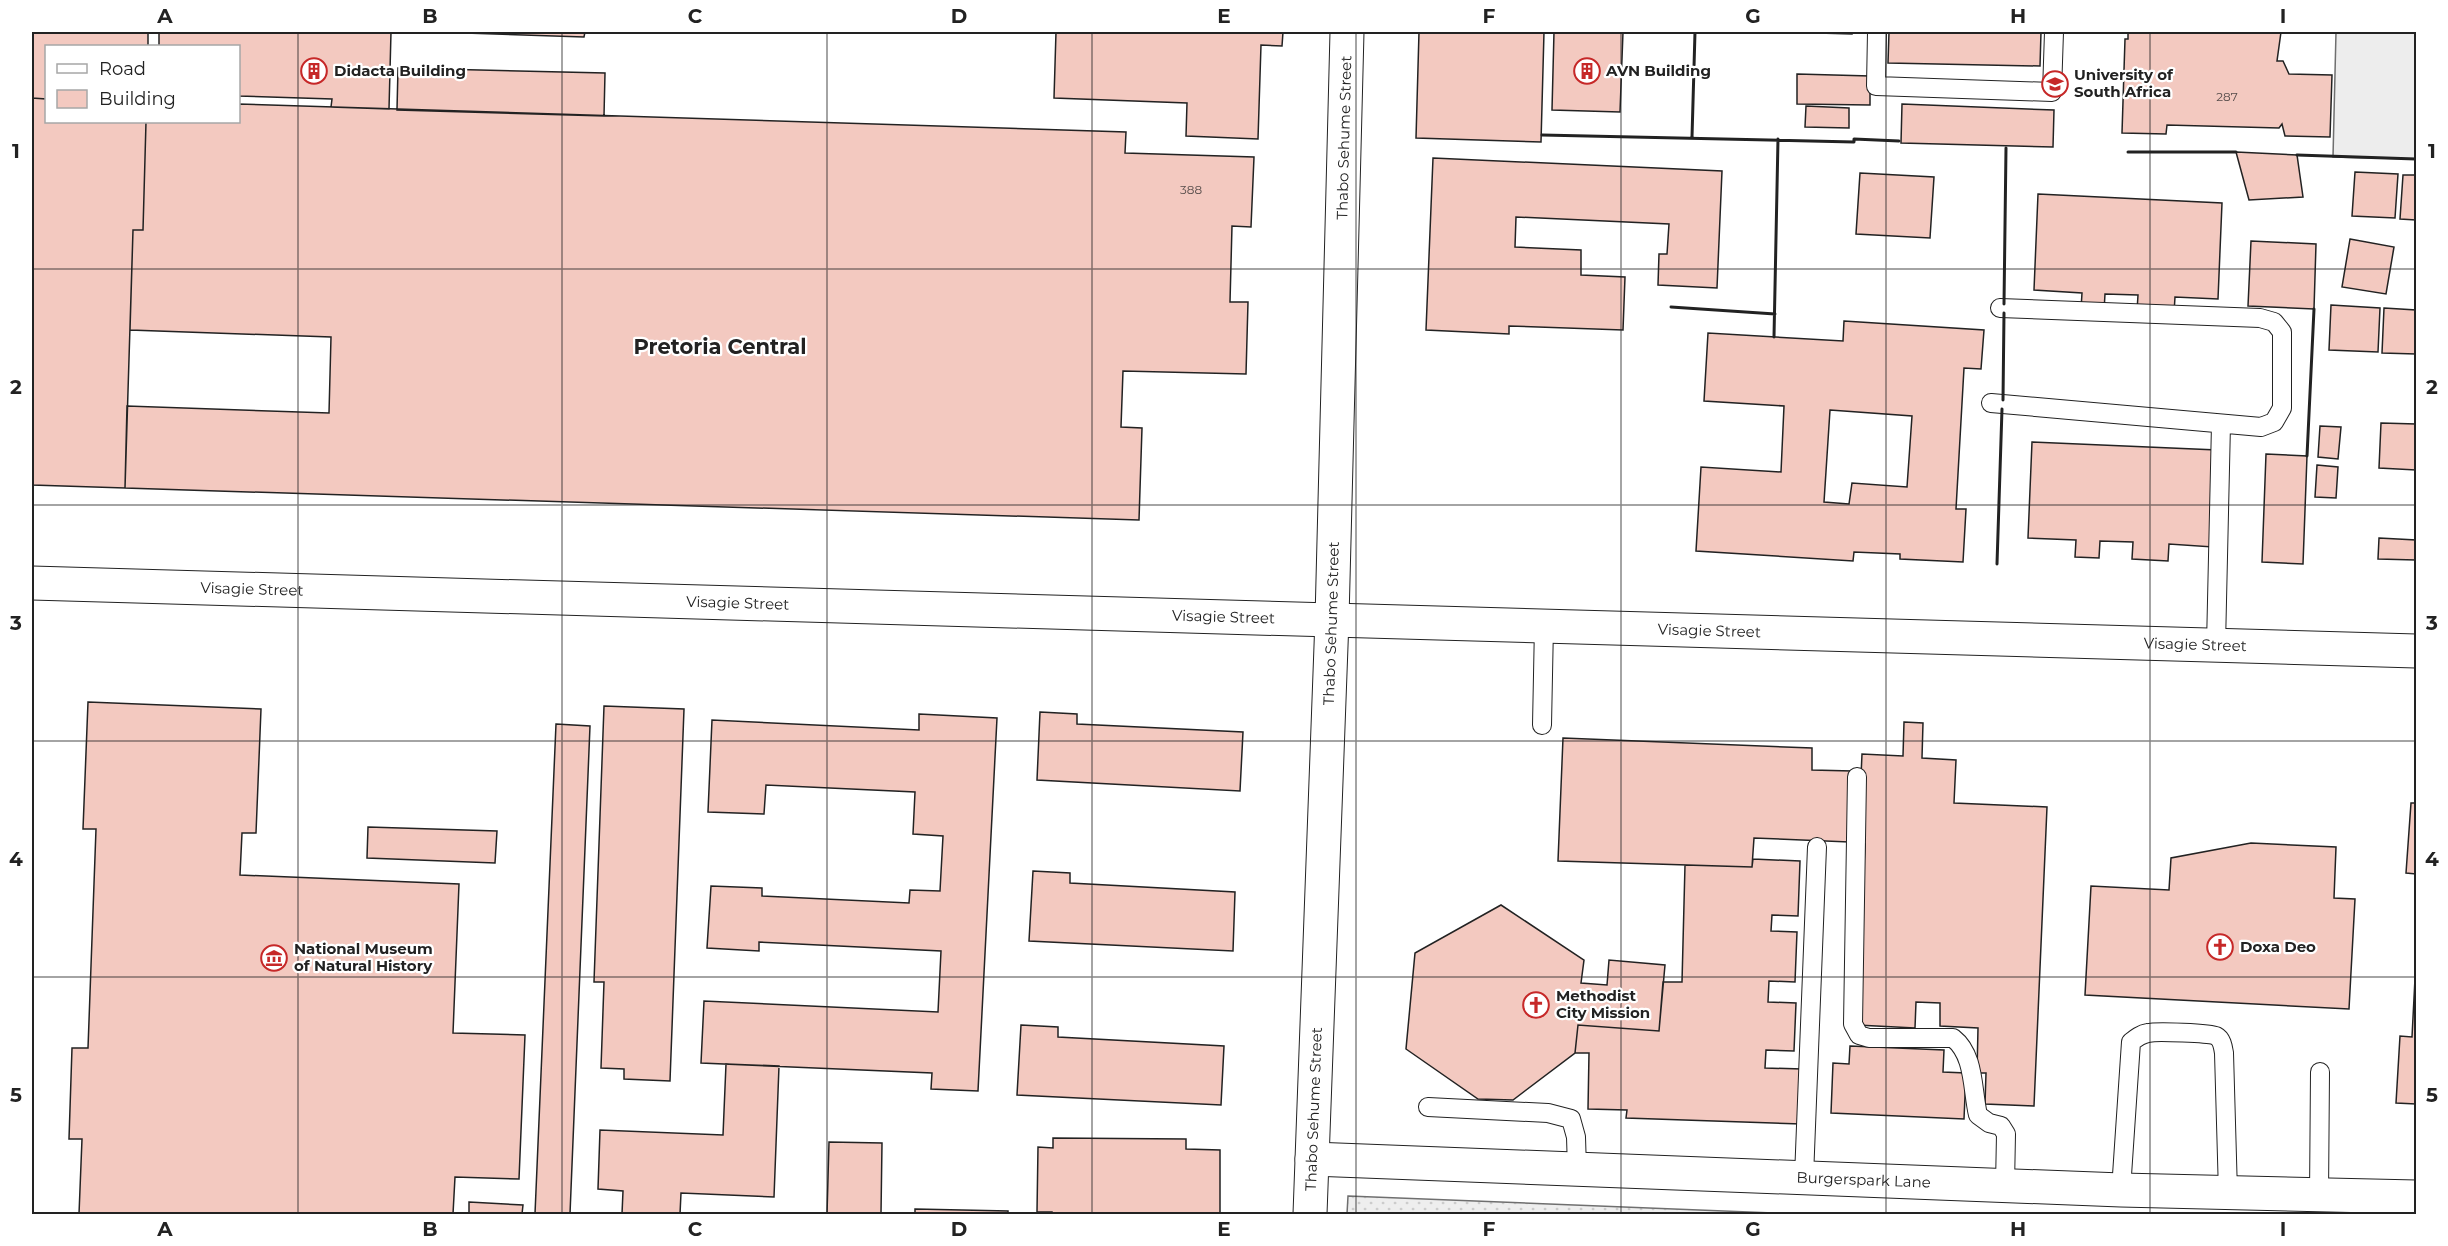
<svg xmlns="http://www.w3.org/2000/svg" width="2448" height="1246" viewBox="0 0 2448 1246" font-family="Montserrat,sans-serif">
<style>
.park{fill:url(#park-dots);stroke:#6f6f6f;stroke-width:1.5}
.parking{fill:#ededed;stroke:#6f6f6f;stroke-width:1.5}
.building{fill:#f3c9c0;stroke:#222;stroke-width:1.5;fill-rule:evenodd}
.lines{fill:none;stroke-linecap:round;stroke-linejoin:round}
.service-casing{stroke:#222;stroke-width:20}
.minor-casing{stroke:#222;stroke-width:35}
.tertiary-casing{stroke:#222;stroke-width:35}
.secondary-casing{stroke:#222;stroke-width:35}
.service{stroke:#fff;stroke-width:18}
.minor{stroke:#fff;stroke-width:33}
.tertiary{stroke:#fff;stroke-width:33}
.secondary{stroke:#fff;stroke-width:33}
.wall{stroke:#222;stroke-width:3}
.grid{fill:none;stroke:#222;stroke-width:1.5;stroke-opacity:0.55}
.labels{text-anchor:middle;stroke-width:4.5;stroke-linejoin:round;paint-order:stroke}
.number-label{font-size:12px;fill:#564c4a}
.poi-label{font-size:15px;font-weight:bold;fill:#222;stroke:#fff;text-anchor:start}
.street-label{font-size:15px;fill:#222;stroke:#fff}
.district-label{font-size:21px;font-weight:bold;fill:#222;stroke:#fff}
.neatline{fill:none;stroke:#222;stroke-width:2}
.grid-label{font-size:20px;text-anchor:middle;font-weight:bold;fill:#222}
</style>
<defs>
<pattern id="park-dots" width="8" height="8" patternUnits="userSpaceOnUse" patternTransform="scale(1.5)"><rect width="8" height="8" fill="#eee"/><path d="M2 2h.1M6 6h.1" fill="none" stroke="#ccc" stroke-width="1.8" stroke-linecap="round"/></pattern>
</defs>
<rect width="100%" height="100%" fill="#fff"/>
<path class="park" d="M1348,1196L1798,1214H1347Z"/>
<path class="parking" d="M2336,32H2416V159L2333,157Z"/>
<path class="building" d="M32,32H148V46H46V99L32,98Z
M159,32H391L389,109L331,107L332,99L238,96V46H159Z
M434,32H585L584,37Z
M1056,32H1283L1282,46L1261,45L1258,139L1186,136L1187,103L1054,98Z
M1419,32H1544L1541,142L1416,138Z
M1554,32H1623L1620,112L1552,110Z
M1818,32H1852V34L1818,33Z
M1889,32H2041L2040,66L1888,63Z
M2128,32H2281L2277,61H2283L2289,74L2332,75L2330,137L2285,136L2282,124L2279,128L2167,125L2166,134L2122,133L2125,39H2128Z
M398,68L605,73L604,116L397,110Z
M1797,74L1870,76V105L1797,104Z
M32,98L46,99V122H146L143,230H133L125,488L32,485Z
M238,104L1126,132L1125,153L1254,157L1251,227L1232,226L1230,302H1248L1246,374L1123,371L1121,427L1142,428L1139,520L125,488L127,406L329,413L331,337L130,330L133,230H143L146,122H238Z
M1902,104L2054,110L2053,147L1901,143Z
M1806,106L1849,108V128L1805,127Z
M2236,152L2297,155L2303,197L2249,200Z
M1433,158L1722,171L1717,288L1658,285L1659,254H1667L1669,224L1516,217L1515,247L1581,250V275L1625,277L1623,330L1509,326V334L1426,330Z
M2355,172L2398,174L2395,218L2352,216Z
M1860,173L1934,177L1930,238L1856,234Z
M2403,175H2416V220L2400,219Z
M2038,194L2222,203L2218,299L2175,297L2174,313L2137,311L2138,295L2105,294L2104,311L2081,309L2082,293L2034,290Z
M2350,239L2394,247L2386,294L2342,287Z
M2251,241L2316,244L2314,309L2248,306Z
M2331,305L2380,308L2378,352L2329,350Z
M2384,308L2416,310V354L2382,353Z
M1844,321L1984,330L1981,369L1964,368L1956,509H1966L1963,562L1900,559V554L1854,552L1853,561L1696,551L1701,467L1781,472L1784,406L1704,401L1708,333L1843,341ZM1830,410L1912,416L1907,487L1852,483L1849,504L1824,502Z
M2381,423L2416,424V470L2379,468Z
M2320,426L2341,427L2338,459L2318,457Z
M2032,442L2217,450L2213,547L2169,544L2168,561L2132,559L2133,542L2100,541L2099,558L2075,557L2076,540L2028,538Z
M2266,454L2307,456L2303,564L2262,562Z
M2317,465L2338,467L2336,498L2315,497Z
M2379,538L2416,540V560L2378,559Z
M88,702L261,709L256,833H242L240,875L459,884L453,1033L525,1035L519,1179L455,1177L453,1214H79L82,1139H69L72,1048H88L96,829H83Z
M604,706L684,709L670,1081L624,1079V1069L601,1068L604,982H594Z
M1040,712L1077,714V724L1243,732L1240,791L1037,780Z
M919,714L997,718L978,1091L931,1089L932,1073L701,1063L704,1001L938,1012L941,951L759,942V951L707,948L711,886L762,888V896L909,903L910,890L940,891L943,836L913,834L915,792L766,785L764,814L708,812L712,720L919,730Z
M1904,722L1923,723L1922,758L1956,760L1954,803L2047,807L2034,1106L1985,1104L1986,1073H1977L1978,1028L1940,1026V1003L1916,1002L1915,1028L1857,1025L1865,844L1858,843L1862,754L1903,756Z
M556,724L590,726L570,1214H535Z
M1563,738L1812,748V770L1852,771L1849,842L1754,838L1752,867L1558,861Z
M2411,803H2416V874L2406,873Z
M368,827L497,831L495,863L367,858Z
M2251,843L2336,847L2334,898L2355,899L2349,1009L2085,995L2091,886L2169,890L2171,858Z
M1753,859L1800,861L1798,916L1772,915L1771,931L1797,932L1795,982L1769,981L1768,1002L1796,1003L1794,1051L1766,1050L1765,1068L1802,1069L1801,1124L1626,1118L1627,1110L1588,1109L1589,1053H1575L1578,1025L1659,1031L1663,982H1682L1685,865L1752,867Z
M1033,871L1070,873V883L1235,892L1233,951L1029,941Z
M1501,905L1584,960L1581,983L1607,985L1609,960L1665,965L1659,1031L1578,1025L1575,1053L1513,1100L1478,1099L1406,1049L1415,953Z
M2416,959V1104L2396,1103L2400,1036L2412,1037Z
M1021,1025L1058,1027V1037L1224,1046L1221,1105L1017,1095Z
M1850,1046L1944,1050L1943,1072L1966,1073L1964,1119L1831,1113L1833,1063L1849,1064Z
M726,1064L779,1066L774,1197L681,1193L680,1214H622L623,1191L598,1189L600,1130L723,1135Z
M1053,1138L1186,1139V1149L1220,1150V1214H1052V1212H1037L1038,1147L1053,1148Z
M829,1142L882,1143L881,1214H827Z
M469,1202L523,1205L522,1214H469Z
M915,1209L1008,1211V1214H915Z"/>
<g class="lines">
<g class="service-casing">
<path id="service" d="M1877,32L1876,86L2052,92L2054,32
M1991,403L2261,427L2274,422L2282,408V332L2274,322L2260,318L2000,308
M2216,645L2221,424
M1542,725L1544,625
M1857,777L1853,1024L1859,1035L1869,1038H1953C1975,1055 1972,1090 1978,1115L1989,1123L2001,1126L2006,1134L2005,1185
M1428,1107L1548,1113L1571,1119L1576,1137L1577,1169
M1804,1177L1817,847
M2121,1190L2131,1042C2136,1038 2141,1034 2148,1033C2156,1031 2210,1033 2216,1036C2222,1039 2223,1047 2224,1053L2228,1193
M2319,1196L2320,1072"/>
</g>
<g class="minor-casing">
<g id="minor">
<path id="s1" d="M1312,1159L2121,1190L2416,1197"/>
</g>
</g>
<g class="tertiary-casing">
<g id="tertiary">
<path id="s2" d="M32,583L2416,651"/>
</g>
</g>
<g class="secondary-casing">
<g id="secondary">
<path id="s3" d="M1310,1214L1332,619L1347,32"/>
</g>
</g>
<use href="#service" class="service"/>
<use href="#minor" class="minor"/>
<use href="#tertiary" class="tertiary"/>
<use href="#secondary" class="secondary"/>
<path class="wall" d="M1542,135L1854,142V139L1899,141
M1692,137L1695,32
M2128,152H2236
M2297,155L2416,159
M2004,304L2006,148
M1671,307L1775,314
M1774,337L1778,139
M2003,400L2004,313
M2307,456L2314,309
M1997,564L2002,409"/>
</g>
<path class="grid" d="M298,32V1214M562,32V1214M827,32V1214M1092,32V1214M1356,32V1214M1621,32V1214M1886,32V1214M2150,32V1214M32,269H2416M32,505H2416M32,741H2416M32,977H2416"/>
<defs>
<g id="building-ring" transform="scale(1.35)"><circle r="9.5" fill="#fff" stroke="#c62828" stroke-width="1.5"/><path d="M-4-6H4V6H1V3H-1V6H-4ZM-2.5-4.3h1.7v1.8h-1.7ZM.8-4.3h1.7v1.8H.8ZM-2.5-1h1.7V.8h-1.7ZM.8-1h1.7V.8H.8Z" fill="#c62828"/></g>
<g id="university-ring" transform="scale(1.35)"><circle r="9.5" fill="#fff" stroke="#c62828" stroke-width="1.5"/><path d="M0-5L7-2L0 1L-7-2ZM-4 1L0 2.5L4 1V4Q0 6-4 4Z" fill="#c62828"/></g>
<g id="church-ring" transform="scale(1.35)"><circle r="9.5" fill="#fff" stroke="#c62828" stroke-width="1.5"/><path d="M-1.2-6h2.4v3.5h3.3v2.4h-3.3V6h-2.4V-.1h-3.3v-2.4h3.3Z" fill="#c62828"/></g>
<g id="museum-ring" transform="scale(1.35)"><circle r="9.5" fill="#fff" stroke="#c62828" stroke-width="1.5"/><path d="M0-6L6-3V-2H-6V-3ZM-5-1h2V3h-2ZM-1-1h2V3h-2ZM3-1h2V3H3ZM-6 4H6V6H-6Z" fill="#c62828"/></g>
</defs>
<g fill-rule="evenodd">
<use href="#building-ring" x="314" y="71"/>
<use href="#building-ring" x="1587" y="71"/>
<use href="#university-ring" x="2055" y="84"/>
<use href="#church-ring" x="2220" y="947"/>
<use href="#museum-ring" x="274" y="958"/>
<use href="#church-ring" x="1536" y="1005"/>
</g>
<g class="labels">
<g class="number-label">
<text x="2227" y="101">287</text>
<text x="1191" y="194">388</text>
</g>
<g class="poi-label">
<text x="334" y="76">Didacta Building</text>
<text x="1606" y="76">AVN Building</text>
<text x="2074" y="80">University of<tspan x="2074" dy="17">South Africa</tspan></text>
<text x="2240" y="952">Doxa Deo</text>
<text x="294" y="954">National Museum<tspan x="294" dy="17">of Natural History</tspan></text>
<text x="1556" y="1001">Methodist<tspan x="1556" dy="17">City Mission</tspan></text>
</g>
<g class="street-label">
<text dy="5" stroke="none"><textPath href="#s3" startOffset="1077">Thabo Sehume Street</textPath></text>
<text dy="5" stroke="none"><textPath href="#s2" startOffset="220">Visagie Street</textPath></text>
<text dy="5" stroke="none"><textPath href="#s2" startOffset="706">Visagie Street</textPath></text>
<text dy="5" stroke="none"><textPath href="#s2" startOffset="1192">Visagie Street</textPath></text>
<text dy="5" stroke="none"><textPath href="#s3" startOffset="591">Thabo Sehume Street</textPath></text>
<text dy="5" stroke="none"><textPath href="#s2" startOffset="1678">Visagie Street</textPath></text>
<text dy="5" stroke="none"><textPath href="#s2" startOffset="2164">Visagie Street</textPath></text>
<text dy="5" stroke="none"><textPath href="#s3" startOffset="105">Thabo Sehume Street</textPath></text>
<text dy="5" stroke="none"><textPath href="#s1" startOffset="552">Burgerspark Lane</textPath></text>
</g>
<g class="district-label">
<text x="720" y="354">Pretoria Central</text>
</g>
</g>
<rect width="2448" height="1246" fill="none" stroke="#ffffff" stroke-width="66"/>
<rect x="45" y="45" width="195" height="78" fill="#ffffff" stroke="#a7a7a7" stroke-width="1.5"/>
<rect x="57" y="64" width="30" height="9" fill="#ffffff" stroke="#a7a7a7" stroke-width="1.5"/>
<text x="99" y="75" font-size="18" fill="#222222">Road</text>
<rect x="57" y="90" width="30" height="18" fill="#f3c9c0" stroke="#a7a7a7" stroke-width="1.5"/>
<text x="99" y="105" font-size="18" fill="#222222">Building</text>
<rect x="33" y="33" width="2382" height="1180" class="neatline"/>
<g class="grid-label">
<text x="165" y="23">A</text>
<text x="430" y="23">B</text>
<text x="695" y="23">C</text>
<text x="959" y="23">D</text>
<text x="1224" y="23">E</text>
<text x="1489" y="23">F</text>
<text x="1753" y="23">G</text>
<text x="2018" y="23">H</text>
<text x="2283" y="23">I</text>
<text x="16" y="158">1</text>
<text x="2432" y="158">1</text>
<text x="16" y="394">2</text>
<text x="2432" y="394">2</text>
<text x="16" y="630">3</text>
<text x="2432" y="630">3</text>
<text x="16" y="866">4</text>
<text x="2432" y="866">4</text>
<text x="16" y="1102">5</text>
<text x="2432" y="1102">5</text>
<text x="165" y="1236">A</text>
<text x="430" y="1236">B</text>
<text x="695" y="1236">C</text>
<text x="959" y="1236">D</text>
<text x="1224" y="1236">E</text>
<text x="1489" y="1236">F</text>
<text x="1753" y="1236">G</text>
<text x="2018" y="1236">H</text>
<text x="2283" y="1236">I</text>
</g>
</svg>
